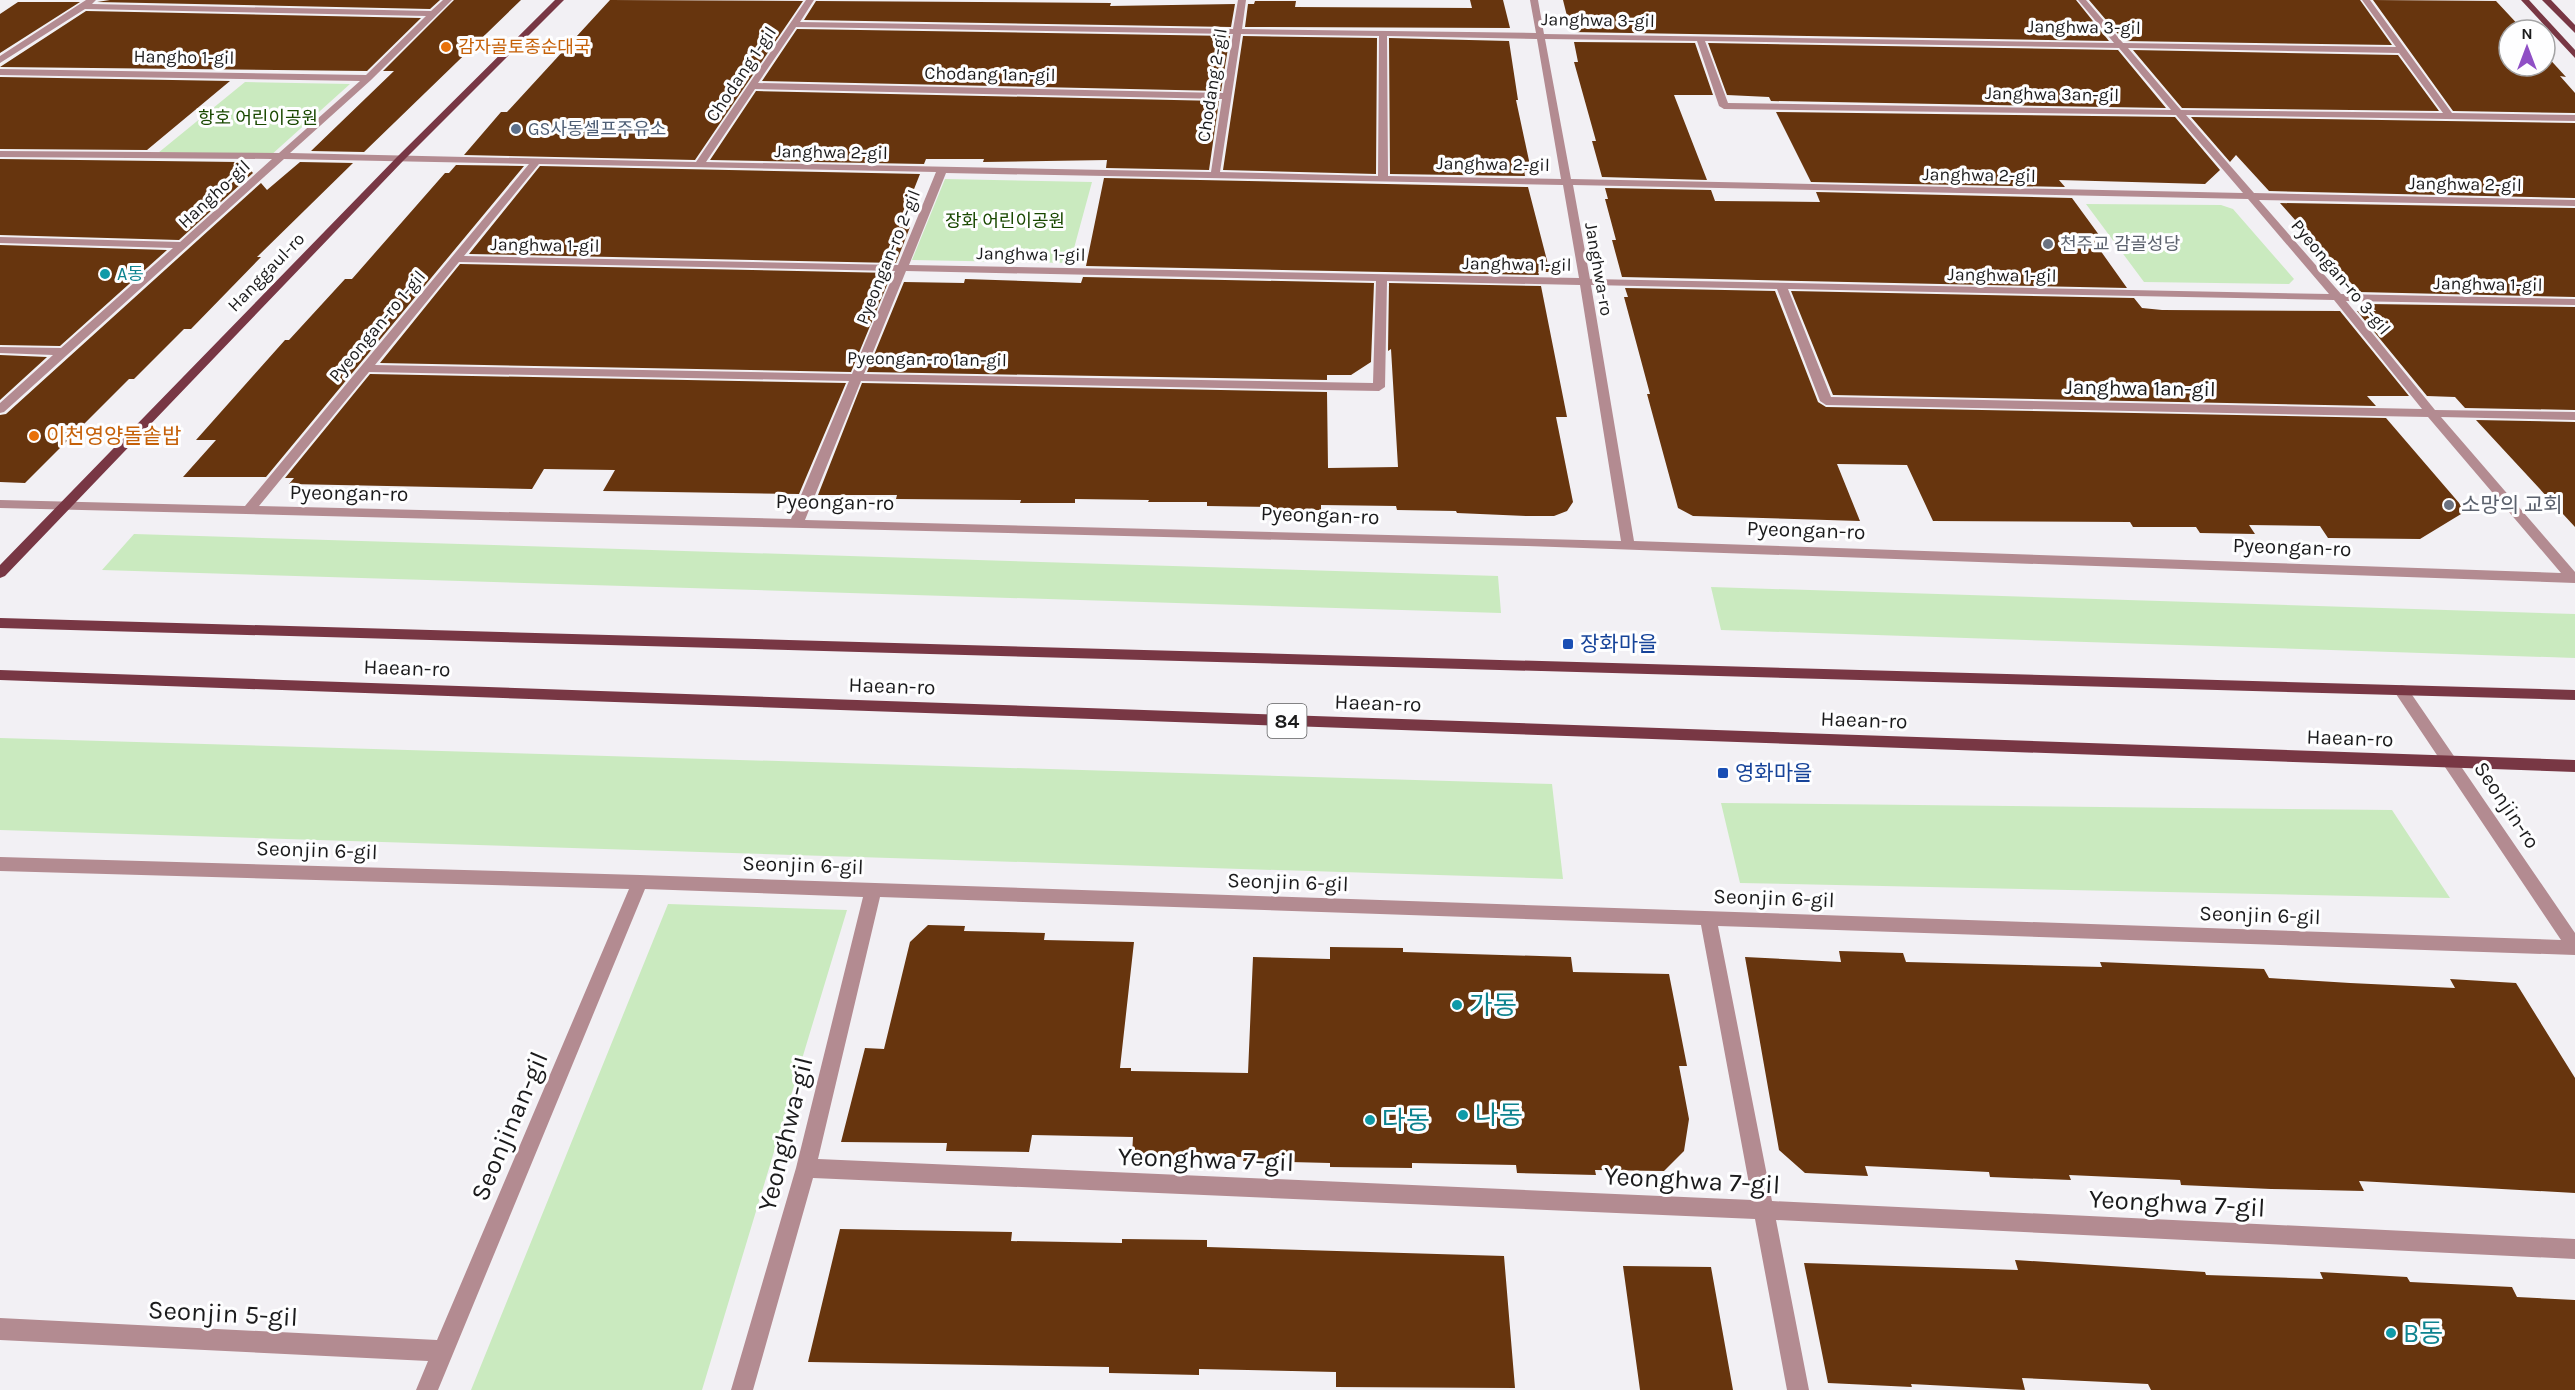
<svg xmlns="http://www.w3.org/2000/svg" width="2575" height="1390" viewBox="0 0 2575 1390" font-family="Karla,'Noto Sans KR',sans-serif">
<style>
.green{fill:#caeabf}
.building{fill:#67350e}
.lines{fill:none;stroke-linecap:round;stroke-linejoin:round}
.minor{fill:#b38b91;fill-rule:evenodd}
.major{fill:#783744;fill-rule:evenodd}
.food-dot{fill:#e8710a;stroke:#fefeff;stroke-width:2}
.service-dot{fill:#5c6f8a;stroke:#fefeff;stroke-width:2}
.worship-dot{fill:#6b7280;stroke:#fefeff;stroke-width:2}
.culture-dot{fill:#0f9aa8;stroke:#fefeff;stroke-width:2}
.transit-dot{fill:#1a4fb4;stroke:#fefeff;stroke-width:2}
.labels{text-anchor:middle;stroke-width:6;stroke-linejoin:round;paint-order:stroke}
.far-street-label{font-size:18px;fill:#1b1b1c;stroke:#fefeff}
.far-food-label{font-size:18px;fill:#c56008;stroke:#fefeff;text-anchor:start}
.far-park-label{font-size:18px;fill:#194800;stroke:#fefeff}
.far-service-label{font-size:18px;fill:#4e5e75;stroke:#fefeff;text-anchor:start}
.far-worship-label{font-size:18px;fill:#5b616d;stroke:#fefeff;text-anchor:start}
.far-culture-label{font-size:18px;fill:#0d838f;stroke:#fefeff;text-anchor:start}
.shield{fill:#fefeff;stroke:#5f5f60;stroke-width:1.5}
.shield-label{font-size:20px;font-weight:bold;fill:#1b1b1c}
.street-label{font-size:21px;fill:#1b1b1c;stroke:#fefeff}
.food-label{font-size:21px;fill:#c56008;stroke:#fefeff;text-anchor:start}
.worship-label{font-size:21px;fill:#5b616d;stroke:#fefeff;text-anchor:start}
.transit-label{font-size:21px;fill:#164399;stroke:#fefeff;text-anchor:start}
.near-culture-label{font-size:26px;fill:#0d838f;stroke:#fefeff;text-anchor:start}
.near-street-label{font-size:26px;fill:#1b1b1c;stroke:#fefeff}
</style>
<rect width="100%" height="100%" fill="#f2f0f4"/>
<path class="green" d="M245,82L350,84L270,156L158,153Z
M945,179L1092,182L1070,263L912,260Z
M2086,204L2221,205L2233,209L2294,279L2289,284L2144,282Z
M134,534L1498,576L1501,613L102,570Z
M1711,587L2575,614V658L1721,630Z
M0,738L1552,784L1563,879L0,830Z
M1721,803L2392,810L2450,898L1740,883Z
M668,904L847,910L702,1390H471Z"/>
<path class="building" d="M110,0H440L430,9L97,2Z
M454,0H521L364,152L311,151L394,71H383Z
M610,0L803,1L695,160L464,155L501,112H507Z
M1470,0H1503L1510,28L1245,27L1248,4H1254L1255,1H1296L1295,7L1472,8Z
M1563,0H2076L2109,41L1571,32Z
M2089,0H2360L2392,45L2124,41Z
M2373,0L2496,1L2523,30H2509V66H2545V54L2566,77L2560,76L2575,93V113L2453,111Z
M816,1L1111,3L1110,6L1235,4L1231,27L804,20Z
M18,2H80L0,53V14Z
M86,11L421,18L367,71L0,67Z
M797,29L1230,36L1221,91L762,81Z
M1243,36L1377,38L1376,174L1223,170Z
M1389,38L1509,41L1518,100H1516L1531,170H1524L1525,176L1390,174Z
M1574,42L1695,43L1713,95H1674L1707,180L1602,177L1592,141H1596L1574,62H1578Z
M1708,43L2118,50L2166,108L1771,101L1769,97L1727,95Z
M2133,50L2398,55L2439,111L2182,108Z
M0,77L230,81L147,150L0,149Z
M756,91L1219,101L1209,170L1106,168L1107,160L983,162L984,159H926L924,164L710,160Z
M1776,112L2175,117L2220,170L2205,184L2059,180L2065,187L1811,182Z
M2191,117L2575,123V198L2269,191L2236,155L2230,162Z
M0,159L237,162L245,164L253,173L179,240L0,235Z
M300,162L353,163L257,257H261L191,329H184L134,379H129L25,483L0,482V415L6,414L261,183L267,190Z
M456,165L524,166L266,477H183L216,440H196L285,340H289L345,279H352L445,173H449Z
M540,166L920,174L899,227H910L896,263L469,254Z
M1104,178L1528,187L1550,272H1538L1539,275L1086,266Z
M1605,188L1711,190L1715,201L1820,202L1816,192L2072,198L2110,250H2100L2127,288L1622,277L1612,240H1616L1605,199H1608Z
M2280,203L2575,208V297L2359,292Z
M0,245L167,250L60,346L0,345Z
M460,264L892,273L851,372L380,363Z
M1083,277L1374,283L1371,362L1351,375H1327V380L867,372L904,282L964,283L965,279L1081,283Z
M1389,283L1541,286L1567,417H1556L1573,502L1567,511L1554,516H1526L1457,513L1456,511L1397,510L1396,506L1321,505V510H1271V507L1207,506V502H1148L1149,500L1075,499V503H1020L1021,500L896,499L897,495H818L862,383L1327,392L1328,468L1398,467L1391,349L1388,351Z
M1625,288L1775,291L1818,402L1826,407L2386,418L2466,511L2420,539L2328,538L2320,526L2249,525L2255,534L2200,533L2196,527H2133L2130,522L1933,521L1907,465L1837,464L1860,521L1693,516L1678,508L1647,394H1650L1624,297H1628Z
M1791,291L2134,298L2142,308L2162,310L2340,311L2409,396H2367L2376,406L1833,395Z
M2369,304L2575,307V410L2465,408L2455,397L2427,396L2357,311H2376Z
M0,355L47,357L0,400Z
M370,374L846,383L799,494L603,491L615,470L544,469L532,489L289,484L294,478H285Z
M2476,420L2575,422V527Z
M928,925L965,926L964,931L1045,933L1044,940L1134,942L1120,1068H1131V1071L1248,1073L1253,957L1330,959V947L1403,948V952L1571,957L1573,972L1669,974L1687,1066H1679L1689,1119L1684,1151L1664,1171L1595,1170L1596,1175L1517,1173L1516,1165L1412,1163V1168L1330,1167V1163L1243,1161L1244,1157L1132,1155L1133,1137L1032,1135L1029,1152L946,1151L947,1143L841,1142L865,1048L884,1049L910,942Z
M1839,951L1903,953L1906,962L2102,967L2100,962L2264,969L2269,978L2350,983L2455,988L2450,979L2516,983L2575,1078V1193L2359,1181L2364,1191L2271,1189L2181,1185L2180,1180L2069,1175L2071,1180L1990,1177L1989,1172L1865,1166L1868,1176L1805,1173L1779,1150L1745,957L1841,962Z
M840,1229L1012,1232L1011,1241L1122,1243V1239L1207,1240V1247L1504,1256L1515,1388L1336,1387V1372L1199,1369V1375L1109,1373V1367L808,1362Z
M2015,1260L2205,1272L2206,1275L2323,1279L2320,1272L2407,1277L2410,1282L2512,1287L2517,1297L2575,1300V1390H2151L2148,1384L2022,1378L2025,1390L1911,1384L1912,1387L1828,1383L1804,1263L2018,1270Z
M1623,1266L1711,1267L1733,1390H1640Z"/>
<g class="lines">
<path class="minor" d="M86,0H96L92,4L431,11L443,0H452L371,80L290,153L696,162L806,0H814L800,22L1233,29L1238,0H1246L1242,29L1536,33L1530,0H1538L1544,34L2114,43L2078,0H2086L2123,43L2396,47L2362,0H2370L2452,113L2575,115V121L2186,115L2254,193L2575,200V206L2259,200L2341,294L2575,299V305L2346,301L2435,410L2575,412V420L2441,417L2575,572V583L1527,546L0,508V500L245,506L529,164L284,159L4,412L0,413V403L53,355L0,353V347L61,348L173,248L0,243V237L180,242L272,159L0,157V151L279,153L360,81L0,75V69L366,75L426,16L85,9L0,63V56ZM796,27L1233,34L1223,93L758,83ZM1241,34L1379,36L1378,176L1220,172ZM1387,36L1537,39L1561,179L1388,176ZM1545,39L1697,41L1719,106L1724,109L2176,115L2243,193L1571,179ZM1705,41L2119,48L2171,110L1728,103ZM2128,48L2399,53L2443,113L2181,110ZM755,89L1222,99L1211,172L706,162ZM539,164L936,172L898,265L464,256ZM946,173L1563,185L1579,278L909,265ZM1573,185L2248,199L2329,294L1590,279ZM459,262L895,271L852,374L375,365ZM906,271L1376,281L1373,383L864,374ZM1387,281L1580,285L1621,541L805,520L861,381L1379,391L1385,387ZM1591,285L1777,289L1820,401L1826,405L2428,417L2561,573L1634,541ZM1788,289L2334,300L2422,409L1831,397ZM369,372L849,381L791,519L259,506Z
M2401,685L2406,686L2575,933V955L1718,926L1772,1201L2575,1239V1259L1776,1220L1809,1390H1787L1755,1219L813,1178L753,1390H731L796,1168L863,897L645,889L438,1390H416L428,1361L0,1340V1318L437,1340L629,889L0,871V857L640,875L2561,940L2396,694L2394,690ZM880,897L1701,925L1752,1200L818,1159Z"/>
<path class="major" d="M555,0H564L403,161L5,576L0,578V565L397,157Z
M2521,0H2529L2575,50V58Z
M2542,0H2551L2575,25V33Z
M0,618L2575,690V700L0,628Z
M0,670L2575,760V772L0,680Z"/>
</g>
<g class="food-dot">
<circle cx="446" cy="47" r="6"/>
<circle cx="34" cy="436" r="6"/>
</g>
<circle class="service-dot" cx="516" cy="129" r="6"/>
<g class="worship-dot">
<circle cx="2048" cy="244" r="6"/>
<circle cx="2449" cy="505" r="6"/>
</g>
<g class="culture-dot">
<circle cx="105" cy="274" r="6"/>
<circle cx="1457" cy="1005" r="6"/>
<circle cx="1463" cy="1115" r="6"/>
<circle cx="1370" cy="1120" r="6"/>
<circle cx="2391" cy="1333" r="6"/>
</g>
<g class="transit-dot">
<rect x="1562" y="638" width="12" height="12" rx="3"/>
<rect x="1717" y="767" width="12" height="12" rx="3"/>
</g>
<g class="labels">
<g class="far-street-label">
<text transform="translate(1598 20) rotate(1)" y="6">Janghwa 3-gil</text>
<text transform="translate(2084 27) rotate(1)" y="6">Janghwa 3-gil</text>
<text transform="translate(184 57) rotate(1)" y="6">Hangho 1-gil</text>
<text transform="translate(741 74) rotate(-56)" y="6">Chodang 1-gil</text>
<text transform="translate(990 74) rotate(1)" y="6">Chodang 1an-gil</text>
<text transform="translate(1212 85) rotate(-81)" y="6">Chodang 2-gil</text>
<text transform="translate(2052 94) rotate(1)" y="6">Janghwa 3an-gil</text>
<text transform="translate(831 152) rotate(1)" y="6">Janghwa 2-gil</text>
<text transform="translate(1493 164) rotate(1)" y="6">Janghwa 2-gil</text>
<text transform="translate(1979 175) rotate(1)" y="6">Janghwa 2-gil</text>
<text transform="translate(2465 184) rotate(1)" y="6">Janghwa 2-gil</text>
<text transform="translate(214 194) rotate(-43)" y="6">Hangho-gil</text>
<text transform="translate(545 245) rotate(1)" y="6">Janghwa 1-gil</text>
<text transform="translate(1031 254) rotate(1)" y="6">Janghwa 1-gil</text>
<text transform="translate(888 257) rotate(-68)" y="6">Pyeongan-ro 2-gil</text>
<text transform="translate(1517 264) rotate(1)" y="6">Janghwa 1-gil</text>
<text transform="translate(1599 269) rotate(80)" y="6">Janghwa-ro</text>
<text transform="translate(266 272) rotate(-46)" y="6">Hanggaul-ro</text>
<text transform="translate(2002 275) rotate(1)" y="6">Janghwa 1-gil</text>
<text transform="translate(2341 277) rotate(50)" y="6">Pyeongan-ro 3-gil</text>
<text transform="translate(2488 284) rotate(1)" y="6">Janghwa 1-gil</text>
<text transform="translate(377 326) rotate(-50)" y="6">Pyeongan-ro 1-gil</text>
<text transform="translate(927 359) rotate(1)" y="6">Pyeongan-ro 1an-gil</text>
</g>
<g class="far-food-label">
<text x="458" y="53">감자골토종순대국</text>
</g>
<g class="far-park-label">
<text x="258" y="124">항호 어린이공원</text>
<text x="1005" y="227">장화 어린이공원</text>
</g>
<g class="far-service-label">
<text x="528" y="135">GS사동셀프주유소</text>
</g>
<g class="far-worship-label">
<text x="2060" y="250">천주교 감골성당</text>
</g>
<g class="far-culture-label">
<text x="117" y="280">A동</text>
</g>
<rect class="shield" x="1267.5" y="704" width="39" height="34" rx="4.5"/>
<g class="shield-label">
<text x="1287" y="728">84</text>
</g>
<g class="street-label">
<text transform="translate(2140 388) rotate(1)" y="7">Janghwa 1an-gil</text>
<text transform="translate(349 493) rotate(1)" y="7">Pyeongan-ro</text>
<text transform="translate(835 502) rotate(1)" y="7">Pyeongan-ro</text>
<text transform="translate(1320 515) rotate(2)" y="7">Pyeongan-ro</text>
<text transform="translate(1806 530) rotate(2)" y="7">Pyeongan-ro</text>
<text transform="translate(2292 547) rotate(2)" y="7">Pyeongan-ro</text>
<text transform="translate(407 668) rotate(2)" y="7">Haean-ro</text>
<text transform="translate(892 686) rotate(2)" y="7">Haean-ro</text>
<text transform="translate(1378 703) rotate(2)" y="7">Haean-ro</text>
<text transform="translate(1864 720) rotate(2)" y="7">Haean-ro</text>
<text transform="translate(2350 738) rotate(2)" y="7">Haean-ro</text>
<text transform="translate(2507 805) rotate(56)" y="7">Seonjin-ro</text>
<text transform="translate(317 850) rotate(2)" y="7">Seonjin 6-gil</text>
<text transform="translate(803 865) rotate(2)" y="7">Seonjin 6-gil</text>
<text transform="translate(1288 882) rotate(2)" y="7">Seonjin 6-gil</text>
<text transform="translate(1774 898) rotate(2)" y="7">Seonjin 6-gil</text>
<text transform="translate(2260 915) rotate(2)" y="7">Seonjin 6-gil</text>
</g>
<g class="food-label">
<text x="46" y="443">이천영양돌솥밥</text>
</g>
<g class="worship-label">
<text x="2461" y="512">소망의 교회</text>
</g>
<g class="transit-label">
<text x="1580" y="651">장화마을</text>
<text x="1735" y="780">영화마을</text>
</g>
<g class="near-culture-label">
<text x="1469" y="1014">가동</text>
<text x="1475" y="1124">나동</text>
<text x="1382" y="1129">다동</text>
<text x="2403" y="1342">B동</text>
</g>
<g class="near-street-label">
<text transform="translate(509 1126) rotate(-67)" y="9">Seonjinan-gil</text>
<text transform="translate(785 1134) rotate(-76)" y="9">Yeonghwa-gil</text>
<text transform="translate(1206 1159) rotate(2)" y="9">Yeonghwa 7-gil</text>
<text transform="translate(1692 1180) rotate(3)" y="9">Yeonghwa 7-gil</text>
<text transform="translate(2177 1203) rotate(3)" y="9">Yeonghwa 7-gil</text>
<text transform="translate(223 1313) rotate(3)" y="9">Seonjin 5-gil</text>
</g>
</g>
<g transform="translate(2527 48)"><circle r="28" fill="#fefeff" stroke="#a3a3a4" stroke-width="1.5"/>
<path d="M0-4.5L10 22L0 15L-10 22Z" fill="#8f4fc5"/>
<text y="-9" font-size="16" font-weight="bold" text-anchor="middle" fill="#1b1b1c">N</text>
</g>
</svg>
